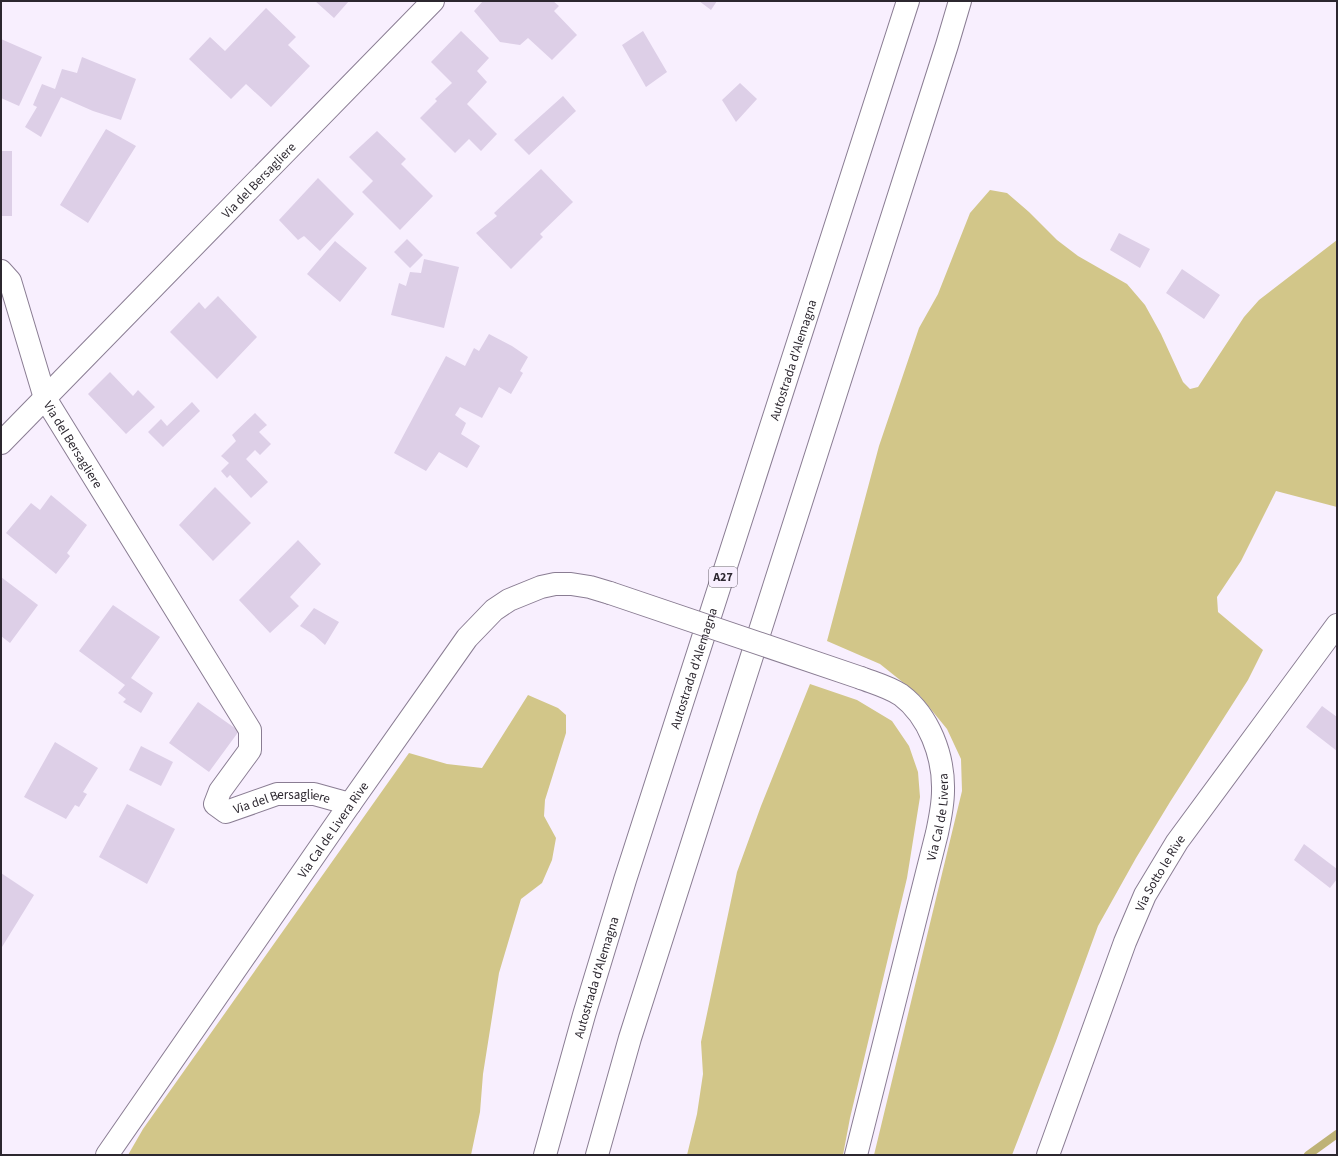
<svg xmlns="http://www.w3.org/2000/svg" width="1338" height="1156" viewBox="0 0 1338 1156" font-family="'Source Sans 3',sans-serif">
<style>
.forest{fill:#d2c689}
.lines{fill:none;stroke-linecap:round;stroke-linejoin:round}
.stream{stroke:#beb276;stroke-width:8}
.building{fill:#ddcfe7}
.street-casing{stroke:#8a7d93;stroke-width:24}
.secondary-casing{stroke:#8a7d93;stroke-width:24}
.highway-casing{stroke:#8a7d93;stroke-width:24}
.street{stroke:#fff;stroke-width:22}
.secondary{stroke:#fff;stroke-width:22}
.highway{stroke:#fff;stroke-width:22}
.secondary-bridge-casing{stroke:#8a7d93;stroke-width:24;stroke-linecap:butt}
.secondary-bridge{stroke:#fff;stroke-width:22}
.labels{text-anchor:middle;stroke-width:3;stroke-linejoin:round;paint-order:stroke}
.shield{fill:#f8effe;stroke:#69636d;stroke-width:1}
.shield-label{font-size:12px;font-weight:bold;fill:#2c272f}
.street-label{font-size:13px;fill:#2c272f;stroke:#f8effe}
</style>
<rect width="100%" height="100%" fill="#f8effe"/>
<path class="forest" d="M990,190L1007,193L1029,212L1057,240L1078,256L1127,284L1145,305L1161,334L1183,382L1190,389L1198,387L1244,317L1259,300L1337,240V507L1276,491L1241,561L1217,597L1218,612L1263,650L1248,680L1170,802L1136,858L1098,926L1056,1041L1012,1155H874L962,791L961,759L947,729L920,696L880,664L827,641L879,446L919,328L938,294L970,213Z
M810,684L857,700L892,721L909,746L918,772L920,797L907,878L850,1118L843,1155H687L697,1114L703,1074L701,1042L737,872L761,806Z
M528,695L558,708L566,715V733L545,800L544,816L556,838L552,860L542,883L521,899L499,973L483,1074L480,1112L471,1155H128L143,1129L409,753L447,764L482,768Z"/>
<g class="lines">
<path class="stream" d="M1308,1155L1337,1134"/>
</g>
<path class="building" d="M315,1H349L334,18Z
M483,1H553L559,6L554,11L577,35L552,60L528,38L520,45L500,42L474,11Z
M699,1H717L711,10Z
M266,8L296,37L288,45L310,66L271,107L246,84L231,99L189,59L210,37L225,51Z
M461,31L489,58L477,71L487,82L467,104L497,134L481,151L469,139L455,153L420,118L437,101L435,99L452,83L431,62Z
M643,31L667,72L646,87L622,45Z
M1,39L42,57L19,106L1,98Z
M82,57L136,79L121,120L93,111L61,97L41,137L25,127L37,107L33,105L42,84L55,89L62,69L77,73Z
M740,83L757,99L736,122L722,100Z
M563,96L576,111L529,155L514,140Z
M106,129L136,146L88,223L60,205Z
M377,131L406,159L401,164L433,196L400,230L362,192L373,181L349,157Z
M1,151H12V216H1Z
M541,169L573,202L540,234L543,237L511,269L476,233L497,216L494,213Z
M318,178L354,214L320,251L304,236L298,240L279,220Z
M1119,233L1150,249L1140,268L1110,250Z
M407,239L423,255L410,268L394,252Z
M335,241L367,268L340,302L307,274Z
M424,259L459,267L444,328L391,315L399,283L406,286L410,272L421,273Z
M1182,269L1220,295L1204,319L1166,293Z
M218,296L257,337L217,379L170,332L199,302L205,309Z
M489,334L512,346L528,357L520,371L523,373L511,394L499,387L482,418L460,407L455,415L466,423L461,434L480,446L467,468L439,452L426,471L394,453L446,356L465,366L474,348L479,351Z
M110,372L133,396L138,390L155,407L126,434L88,394Z
M192,402L200,411L163,447L148,432L161,419L167,426Z
M255,413L267,425L259,432L271,444L260,455L255,450L246,459L268,482L251,498L230,475L227,478L221,471L229,463L221,456L236,441L232,435Z
M215,487L251,523L213,561L179,525Z
M51,495L87,525L67,553L70,556L56,574L6,533L31,503L40,510Z
M298,540L321,564L290,597L299,606L270,633L239,600Z
M1,577L38,605L10,643L1,636Z
M113,605L160,637L131,678L153,693L141,713L123,702L126,699L118,693L125,685L79,651Z
M314,608L339,622L325,645L314,635L300,626Z
M198,702L239,731L209,772L169,743Z
M1322,706L1337,717V751L1306,727Z
M55,742L98,768L83,792L87,794L79,807L75,805L66,819L24,797Z
M141,746L173,762L161,786L129,770Z
M127,804L175,829L147,884L99,857Z
M1304,844L1337,869V879L1330,888L1294,860Z
M1,873L34,895L2,947L1,946Z"/>
<g class="lines">
<g class="street-casing">
<g id="street">
<path id="s1" d="M1,271L10,281L45,398L250,730V750L220,791L215,804L226,812L277,794H314L350,804"/>
</g>
</g>
<g class="secondary-casing">
<g id="secondary">
<path id="s2" d="M1,443L433,1"/>
<path id="s3" d="M107,1155L350,804L467,638L494,610L509,600L541,587L555,584H571L590,587L610,593"/>
<path id="s4" d="M856,1155L937,833C940,819 943,805 943,791C944,756 929,716 901,695C889,687 874,683 861,678"/>
<path id="s5" d="M1048,1155L1125,942L1145,895L1177,842L1337,625"/>
</g>
</g>
<g class="highway-casing">
<g id="highway">
<path id="s6" d="M545,1155L584,1015L625,880L908,1"/>
<path d="M597,1155L630,1038L947,45L960,1"/>
</g>
</g>
<use href="#street" class="street"/>
<use href="#secondary" class="secondary"/>
<use href="#highway" class="highway"/>
<g class="secondary-bridge-casing">
<path id="secondary-bridge" d="M610,593L861,678"/>
</g>
<use href="#secondary-bridge" class="secondary-bridge"/>
</g>
<g class="labels">
<rect class="shield" x="709" y="567" width="28" height="20" rx="3"/>
<g class="shield-label">
<text x="723" y="581">A27</text>
</g>
<g class="street-label">
<text dy="5" stroke="none"><textPath href="#s2" startOffset="368">Via del Bersagliere</textPath></text>
<text dy="5" stroke="none"><textPath href="#s6" startOffset="833">Autostrada d'Alemagna</textPath></text>
<text dy="5" stroke="none"><textPath href="#s1" startOffset="190">Via del Bersagliere</textPath></text>
<text dy="5" stroke="none"><textPath href="#s6" startOffset="509">Autostrada d'Alemagna</textPath></text>
<text dy="5" stroke="none"><textPath href="#s1" startOffset="682">Via del Bersagliere</textPath></text>
<text dy="5" stroke="none"><textPath href="#s4" startOffset="348">Via Cal de Livera</textPath></text>
<text dy="5" stroke="none"><textPath href="#s3" startOffset="396">Via Cal de Livera Rive</textPath></text>
<text dy="5" stroke="none"><textPath href="#s5" startOffset="304">Via Sotto le Rive</textPath></text>
<text dy="5" stroke="none"><textPath href="#s6" startOffset="185">Autostrada d'Alemagna</textPath></text>
</g>
</g>
<rect width="1338" height="1156" fill="none" stroke="#2c272f" stroke-width="4"/>
</svg>
